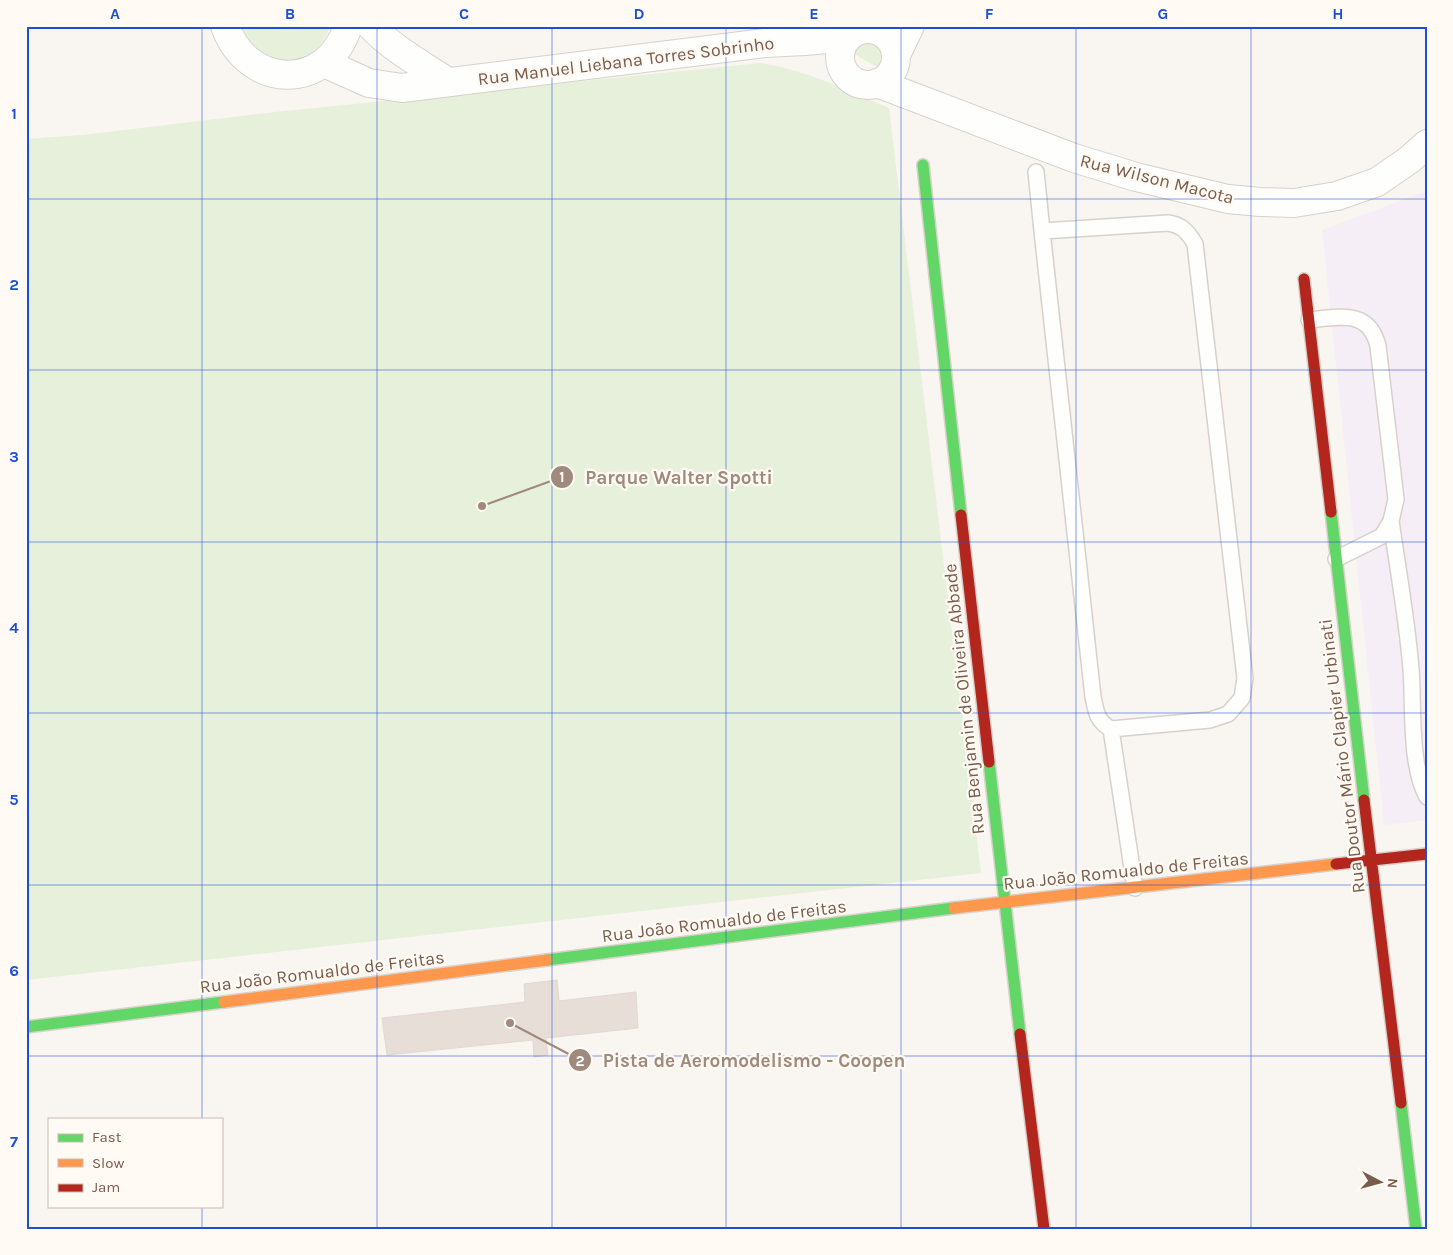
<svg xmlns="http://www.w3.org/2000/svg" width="1453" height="1255" viewBox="0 0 1453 1255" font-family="Karla,sans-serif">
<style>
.education{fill:#f6eef6}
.green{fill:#e7f0db}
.building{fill:#e6ded7;stroke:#e2d8d2}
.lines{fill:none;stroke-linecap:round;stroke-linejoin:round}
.lane-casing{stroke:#d7d1cb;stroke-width:18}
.street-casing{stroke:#d7d1cb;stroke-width:30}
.fast-casing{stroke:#d9d2cb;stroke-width:14}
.slow-casing{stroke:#d9d2cb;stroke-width:14}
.jam-casing{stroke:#d9d2cb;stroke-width:14}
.lane{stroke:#fefefd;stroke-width:15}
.street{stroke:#fefefd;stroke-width:28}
.fast{stroke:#63d668;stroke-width:11}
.slow{stroke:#ff974d;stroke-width:11}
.jam{stroke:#b3261e;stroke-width:11}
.grid{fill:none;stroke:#1d4ed8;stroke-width:1;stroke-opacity:0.55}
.labels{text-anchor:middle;stroke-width:4.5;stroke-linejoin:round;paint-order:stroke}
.street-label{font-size:18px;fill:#7a5c4d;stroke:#fffaf3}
.leader{fill:none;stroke:#9f8a7d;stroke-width:2}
.callout-dot{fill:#9f8a7d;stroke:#fffaf3;stroke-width:2}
.mark-label{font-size:15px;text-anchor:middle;font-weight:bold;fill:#fff}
.callout-label{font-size:19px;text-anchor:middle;font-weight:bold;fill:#9f8a7d;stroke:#fffaf3;stroke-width:4.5;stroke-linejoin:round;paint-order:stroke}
.neatline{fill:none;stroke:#1d4ed8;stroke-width:2}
.grid-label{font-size:16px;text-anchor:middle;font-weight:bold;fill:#1d4ed8}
</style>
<rect width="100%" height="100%" fill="#f9f5f0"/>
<path class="education" d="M1427,191V820L1384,825L1322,230Z"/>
<path class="green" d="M239,26H330C324,50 295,68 271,59C266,58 262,53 258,51C255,49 250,47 248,44C244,39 242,32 239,26Z
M883,39L880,69L844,48Z
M761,63C806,70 847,90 889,108L981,873L26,980V139L82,135L275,112Z"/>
<path class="building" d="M557,980L559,1001L636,992L638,1028L546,1038L548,1055L534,1057L533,1040L387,1055L382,1018L525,1002L524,984Z"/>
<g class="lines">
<g class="lane-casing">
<path id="lane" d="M1036,172L1042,231
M1309,320C1339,317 1369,309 1378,346L1396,499L1391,521L1382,536L1336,559
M1391,521C1398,570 1407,619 1411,669C1414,706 1409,764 1427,797
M1111,729C1097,721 1096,712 1093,697L1042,231L1168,223C1182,225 1188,232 1195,244L1245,678L1242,698L1228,714L1210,720L1111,729L1135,888"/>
</g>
<g class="street-casing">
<path id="street" d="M225,26C248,90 327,92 348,26
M371,26C393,49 422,65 448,82
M840 57a28 28 0 1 1 56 0a28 28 0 1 1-56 0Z
M896,55L910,26
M324,63L369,83L402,88L765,43L805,41L848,37
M877,83L1074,158L1136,177L1228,199L1260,202L1294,203L1337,196L1377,182L1409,160L1427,144"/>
</g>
<g class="fast-casing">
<path id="fast" d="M923,165L961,515
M1331,512L1364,800
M989,762L1020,1034
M547,960L954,908
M26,1027L224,1002
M1401,1103L1416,1229"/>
</g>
<g class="slow-casing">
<path id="slow" d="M954,908L1336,864
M224,1002L547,960"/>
</g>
<g class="jam-casing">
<path id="jam" d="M1304,279L1331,512
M961,515L989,762
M1364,800L1401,1103
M1336,864L1427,854
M1020,1034L1044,1229"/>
</g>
<use href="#lane" class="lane"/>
<use href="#street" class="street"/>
<use href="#fast" class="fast"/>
<use href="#slow" class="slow"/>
<use href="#jam" class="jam"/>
</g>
<path class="grid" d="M202,26V1119M377,26V1229M552,26V1229M726,26V1229M901,26V1229M1076,26V1229M1251,26V1229M26,199H1427M26,370H1427M26,542H1427M26,713H1427M26,885H1427M26,1056H1427M202,1206V1229"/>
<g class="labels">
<g class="street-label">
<text transform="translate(626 61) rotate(-7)" y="6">Rua Manuel Liebana Torres Sobrinho</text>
<text transform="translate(1157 179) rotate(14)" y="6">Rua Wilson Macota</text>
<text transform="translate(964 699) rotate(-96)" y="6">Rua Benjamin de Oliveira Abbade</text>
<text transform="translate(1342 756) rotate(-97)" y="6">Rua Doutor Mário Clapier Urbinati</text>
<text transform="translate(1126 871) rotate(-6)" y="6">Rua João Romualdo de Freitas</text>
<text transform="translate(724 921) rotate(-7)" y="6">Rua João Romualdo de Freitas</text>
<text transform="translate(322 972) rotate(-7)" y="6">Rua João Romualdo de Freitas</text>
</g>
</g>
<path class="leader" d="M482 506L562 477M510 1023L580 1060"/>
<g class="callout-dot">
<circle cx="482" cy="506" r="5"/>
<circle cx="510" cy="1023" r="5"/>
<circle cx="562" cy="477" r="12"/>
<circle cx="580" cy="1060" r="12"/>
</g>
<g class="mark-label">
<text x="562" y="482">1</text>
<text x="580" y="1066">2</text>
</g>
<g class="callout-label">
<text x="679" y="484">Parque Walter Spotti</text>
<text x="754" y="1067">Pista de Aeromodelismo - Coopen</text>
</g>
<rect width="1453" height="1255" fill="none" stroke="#fffaf3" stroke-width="55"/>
<rect x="48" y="1118" width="175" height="90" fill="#fffaf3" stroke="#cabbb1"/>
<rect x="58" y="1134" width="25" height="8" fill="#63d668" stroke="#cabbb1"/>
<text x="92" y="1142" font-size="15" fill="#7a5c4d">Fast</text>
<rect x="58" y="1159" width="25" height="8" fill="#ff974d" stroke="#cabbb1"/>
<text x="92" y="1168" font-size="15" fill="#7a5c4d">Slow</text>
<rect x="58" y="1184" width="25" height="8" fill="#b3261e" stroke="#cabbb1"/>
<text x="92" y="1192" font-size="15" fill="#7a5c4d">Jam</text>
<g transform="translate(1380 1182) rotate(96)" stroke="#fffaf3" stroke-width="4" paint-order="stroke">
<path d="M0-4L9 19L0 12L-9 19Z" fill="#7a5c4d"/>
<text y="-8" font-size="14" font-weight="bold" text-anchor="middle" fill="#7a5c4d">N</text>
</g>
<rect x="28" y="28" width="1398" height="1200" class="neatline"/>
<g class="grid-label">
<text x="115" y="19">A</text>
<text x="290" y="19">B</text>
<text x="464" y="19">C</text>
<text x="639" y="19">D</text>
<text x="814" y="19">E</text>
<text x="989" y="19">F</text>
<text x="1163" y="19">G</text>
<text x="1338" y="19">H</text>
<text x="14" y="119">1</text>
<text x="14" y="290">2</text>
<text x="14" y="462">3</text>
<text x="14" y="633">4</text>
<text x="14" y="805">5</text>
<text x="14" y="976">6</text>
<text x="14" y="1147">7</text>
</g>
</svg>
